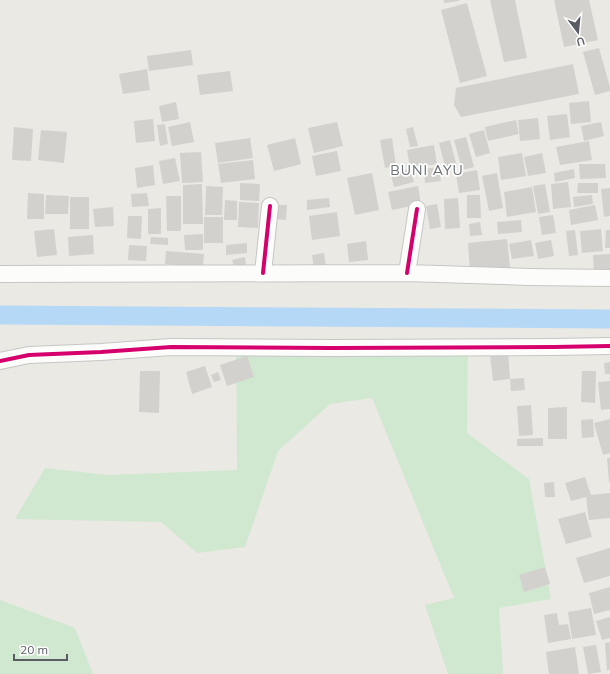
<svg xmlns="http://www.w3.org/2000/svg" width="610" height="674" viewBox="0 0 610 674" font-family="Mulish,sans-serif">
<style>
.green{fill:#d0e8cf}
.lines{fill:none;stroke-linecap:round;stroke-linejoin:round}
.canal{stroke:#b6d8f7;stroke-width:19}
.building{fill:#d2d1ce}
.minor-casing{stroke:#c6c6c5;stroke-width:18}
.minor{stroke:#fcfcfb;stroke-width:16}
.cycleway-casing{stroke:#fff;stroke-width:6}
.cycleway{stroke:#d6006c;stroke-width:4}
.labels{text-anchor:middle;stroke-width:3.5;stroke-linejoin:round;paint-order:stroke}
.quarter-label{font-size:14px;letter-spacing:1px;fill:#6a6f75;stroke:#fff}
</style>
<rect width="100%" height="100%" fill="#eae9e4"/>
<path class="green" d="M236,341L468,351L467,433L529,479L551,599L499,608L503,674H448L425,605L454,598L372,398L330,404L278,451L245,547L197,553L161,522L15,519L45,468L108,475L237,470Z
M0,600L75,628L93,674H0Z"/>
<g class="lines">
<path class="canal" d="M0,315L610,319"/>
</g>
<path class="building" d="M444,0H459V1L444,3Z
M490,0H515L527,58L504,62Z
M554,0H589L598,40L564,47Z
M467,3L487,76L460,83L441,10Z
M599,48L610,87V91L595,95L583,52Z
M191,50L193,65L149,71L147,56Z
M573,64L579,94L461,117L454,105L456,88Z
M147,69L150,90L123,94L119,74Z
M230,71L233,91L200,95L197,75Z
M589,101L591,122L571,124L569,103Z
M176,102L179,119L162,122L159,106Z
M567,114L570,137L550,140L547,116Z
M538,118L540,139L520,141L518,120Z
M153,119L155,141L136,143L134,121Z
M516,120L519,134L488,141L485,127Z
M190,122L194,142L172,146L168,127Z
M337,122L343,146L314,153L308,128Z
M601,122L604,136L584,141L581,126Z
M165,124L168,144L160,146L157,125Z
M14,127L33,129L31,161L12,160Z
M413,127L418,146L410,147L406,129Z
M41,130L67,132L64,163L38,160Z
M484,130L490,153L476,157L469,134Z
M466,137L474,167L462,170L454,140Z
M250,138L253,158L218,163L215,143Z
M295,138L301,164L274,171L267,145Z
M392,138L396,166L385,168L380,140Z
M450,140L457,167L446,170L439,143Z
M589,141L592,160L560,165L556,147Z
M434,145L437,164L410,168L407,150Z
M337,151L341,171L316,176L312,156Z
M201,152L203,182L182,183L180,153Z
M522,153L526,176L501,180L498,157Z
M542,153L546,173L528,176L524,157Z
M175,158L180,181L163,184L159,161Z
M253,160L255,179L221,183L218,164Z
M579,164H605L606,178L580,179Z
M153,165L155,185L137,188L135,168Z
M439,167L441,181L425,183L424,169Z
M389,169L410,170L414,182L394,187Z
M574,169L575,178L555,182L554,173Z
M477,170L480,190L459,193L456,174Z
M372,173L379,210L355,215L347,178Z
M497,173L503,208L489,211L482,176Z
M568,182L571,207L553,209L551,184Z
M240,183L260,184L259,201L240,200Z
M578,183H598V193H577Z
M202,184L203,224H183V185Z
M545,184L550,212L538,214L533,186Z
M206,186L223,187L222,215H205Z
M418,186L421,204L392,210L388,192Z
M532,187L536,212L507,217L504,192Z
M610,188V216L604,217L601,189Z
M28,193L44,194V219H27Z
M147,193L149,206L132,207L131,194Z
M46,195L69,196L68,214H45Z
M467,195H480L481,218H467Z
M592,195L593,204L574,207L573,197Z
M166,196H181V231H167Z
M70,197H89V229H70Z
M329,198L330,207L307,210V200Z
M458,198L460,228L445,229L444,199Z
M225,200L237,201V220H224Z
M239,202L259,203L258,228L238,227Z
M437,204L441,227L430,229L426,206Z
M275,205H287L286,220L274,219Z
M595,205L598,220L571,225L569,210Z
M113,207L114,226L95,227L93,209Z
M161,208V234H148V209Z
M337,212L340,236L312,240L309,216Z
M553,215L556,233L542,235L539,217Z
M128,216H142L141,239L127,238Z
M204,217H223V243H204Z
M521,220L522,232L498,234L497,222Z
M480,222L482,235L470,236L469,224Z
M54,229L57,255L37,257L34,231Z
M601,229L603,251L582,253L580,231Z
M575,230L578,255L569,256L566,231Z
M606,230H610V248H605Z
M203,234V250H185L184,235Z
M93,235L94,254L69,256L68,237Z
M151,237L168,238V245L150,244Z
M507,239L510,268L470,272L468,243Z
M531,240L534,256L512,259L509,244Z
M551,240L554,256L538,259L535,243Z
M366,241L368,260L349,262L347,244Z
M247,243V253L226,255V245Z
M129,245L147,246L146,261L128,260Z
M166,251L204,254L203,267L165,264Z
M324,253L326,268L314,270L312,255Z
M610,254V272L594,273L593,255Z
M245,257L246,265L234,267L232,260Z
M508,352L510,379L493,381L490,354Z
M247,356L254,377L227,386L220,365Z
M610,362V374H605L604,363Z
M205,366L212,387L192,394L186,372Z
M140,371H160L159,413L139,412Z
M582,371H596L595,403L581,402Z
M218,372L221,380L214,382L211,375Z
M524,378L525,390L511,391L510,379Z
M610,381V409L601,410L598,382Z
M531,405L533,435L519,436L517,406Z
M567,407V439H548V408Z
M593,419L594,437L582,438L581,420Z
M610,419V453L603,455L594,423Z
M543,438V446H517V439Z
M607,458H610V482H609Z
M585,477L591,495L610,493V518L589,520L586,497L571,501L565,483Z
M554,482L555,497H545L544,483Z
M585,512L592,537L566,544L558,519Z
M610,548V576L584,583L576,558Z
M545,567L550,584L524,592L519,575Z
M610,587V610L594,614L589,593Z
M591,608L596,635L572,639L568,612Z
M557,613L559,625L568,624L571,639L548,643L544,615Z
M610,617V638L602,640L596,621Z
M610,642V669L607,671L605,643Z
M596,645L601,672L588,674L583,647Z
M575,647L579,674H549L546,652Z"/>
<g class="lines">
<g class="minor-casing">
<path id="minor" d="M263,273L270,206
M407,273L417,209
M0,274L407,273L530,277L610,278
M0,361L29,355L101,352L171,347L332,348L553,347L610,346"/>
</g>
<use href="#minor" class="minor"/>
<g class="cycleway-casing">
<path id="cycleway" d="M263,273L270,206
M407,273L417,209
M0,361L29,355L101,352L171,347L332,348L553,347L610,346"/>
</g>
<use href="#cycleway" class="cycleway"/>
</g>
<g class="labels">
<g class="quarter-label">
<text x="427" y="175">BUNI AYU</text>
</g>
</g>
<g transform="translate(578 32) rotate(164)" stroke="#ffffff" stroke-width="3" paint-order="stroke">
<path d="M0-3L7 15L0 10L-7 15Z" fill="#595d63"/>
<text y="-6" font-size="11" font-weight="bold" text-anchor="middle" fill="#595d63">U</text>
</g>
<path d="M14 654v6h53v-6" fill="none" stroke="#595d63" stroke-width="2"/>
<text x="20" y="654" font-size="12" fill="#595d63" stroke="#ffffff" stroke-width="3" paint-order="stroke">20 m</text>
</svg>
